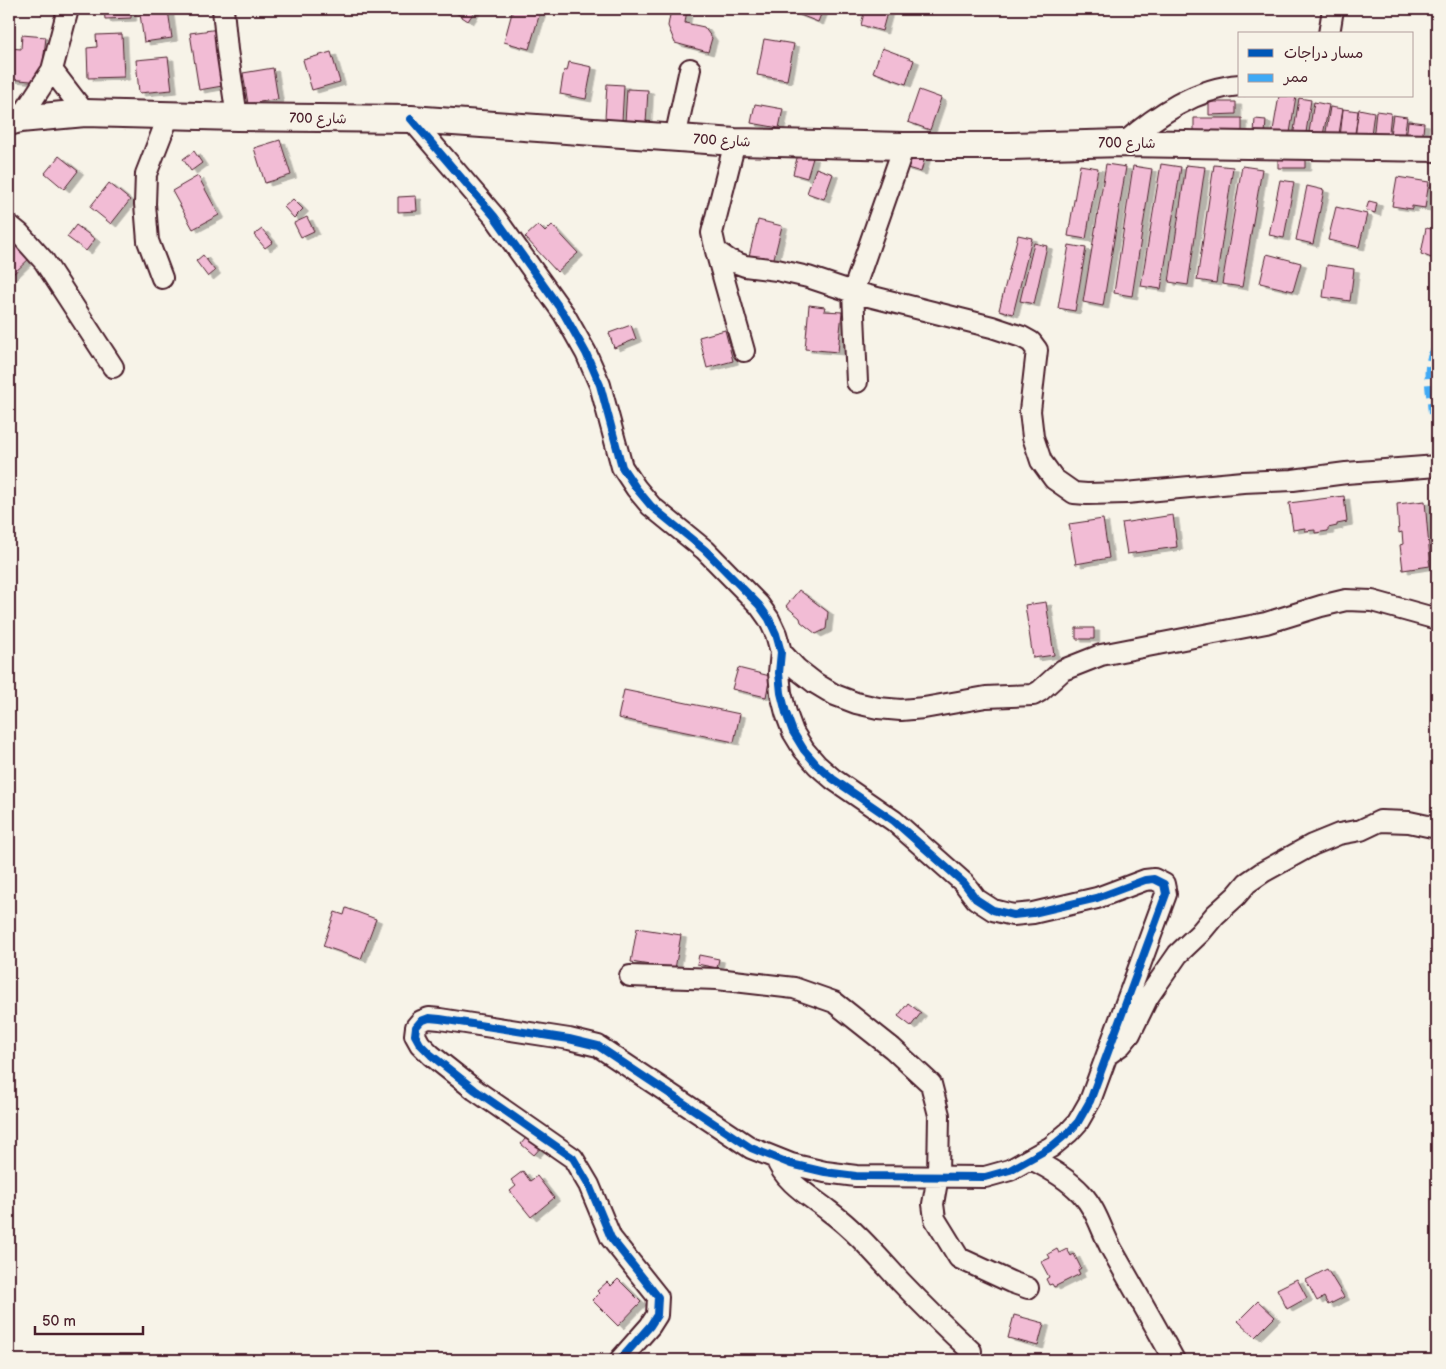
<svg xmlns="http://www.w3.org/2000/svg" width="1446" height="1369" viewBox="0 0 1446 1369" font-family="'Balsamiq Sans','Playpen Sans Arabic',sans-serif">
<style>
.building{fill:#f2bcd5;stroke:#4a1f2b;filter:url(#shadow)}
.lines{fill:none;stroke-linecap:round;stroke-linejoin:round}
.minor-casing{stroke:#4a1f2b;stroke-width:24}
.major-casing{stroke:#4a1f2b;stroke-width:30}
.minor{stroke:#f7f3e8;stroke-width:20}
.major{stroke:#f7f3e8;stroke-width:26}
.quiet{stroke:#3fa9f5;stroke-width:6;stroke-dasharray:12 6;stroke-linecap:butt}
.cycleway-casing{stroke:#f7f3e8;stroke-width:11}
.cycleway{stroke:#0057b8;stroke-width:8}
.labels{text-anchor:middle;stroke-width:4;stroke-linejoin:round;paint-order:stroke}
.street-label{font-size:14px;fill:#4a1f2b;stroke:#f7f3e8}
</style>
<defs>
<filter id="shadow"><feDropShadow dx="5.5" dy="3" stdDeviation="0" flood-color="#0004"/></filter>
</defs>
<rect width="100%" height="100%" fill="#f7f3e8"/>
<filter id="ink" filterUnits="userSpaceOnUse"><feTurbulence type="fractalNoise" baseFrequency=".02" numOctaves="2"/><feDisplacementMap in="SourceGraphic" scale="10" xChannelSelector="R" yChannelSelector="G"/><feConvolveMatrix kernelMatrix="1 2 1 2 8 2 1 2 1" color-interpolation-filters="sRGB"/></filter>
<g filter="url(#ink)">
<path class="building" d="M104,9H131V18L105,19Z
M450,9H476L468,21Z
M513,9H525L540,13L529,49L504,42Z
M671,9H687L685,23L704,27L712,38L708,52L675,43L668,26Z
M785,9H823L818,22Z
M865,9H888L882,31L861,25Z
M168,10L172,38L144,42L140,14Z
M219,29L228,85L199,90L190,33Z
M122,34L124,77L88,78L87,48L97,47L96,35Z
M22,35L46,37L41,82L9,79V48L21,49Z
M764,39L794,44L787,80L757,75Z
M882,48L914,60L906,84L873,72Z
M331,52L340,82L312,90L303,60Z
M168,57L172,90L139,93L136,60Z
M569,62L592,67L586,99L560,94L564,70L567,71Z
M273,68L278,99L248,104L243,73Z
M607,84L624,85L622,121L605,119Z
M627,89L648,90L646,124L625,122Z
M919,90L941,98L930,130L908,122Z
M1279,96H1296L1289,139L1272,136Z
M1299,98L1311,100L1305,139L1293,137Z
M1209,102H1236V114L1209,115Z
M1314,102L1329,105L1322,140L1308,138Z
M755,104L783,109L779,128L751,123Z
M1330,107L1343,109L1338,140L1325,138Z
M1343,109L1358,111L1355,140L1340,138Z
M1359,109L1374,112L1370,142L1354,139Z
M1376,111L1391,113L1388,141L1373,140Z
M1393,115L1407,117L1403,143L1389,141Z
M1194,118H1242V135H1194Z
M1255,119L1266,120L1265,134L1254,133Z
M1408,121L1424,123L1422,143L1406,141Z
M280,140L291,175L265,183L254,148Z
M194,151L202,163L191,171L183,159Z
M908,153L925,157L921,172L904,167Z
M798,154L813,158L807,178L793,174Z
M59,156L78,171L64,189L45,173Z
M1278,159H1305V168H1278Z
M1106,164L1126,167L1103,306L1083,302Z
M1161,164L1181,167L1161,289L1141,286Z
M1080,165L1098,168L1086,239L1068,236Z
M1186,165L1205,167L1188,285L1169,282Z
M1214,165L1233,167L1216,283L1197,280Z
M1133,166L1152,169L1132,296L1114,293Z
M1242,166L1262,169L1242,287L1222,284Z
M816,168L833,174L824,199L807,193Z
M198,176L219,215L193,229L172,191Z
M1397,177L1429,182L1425,208L1412,206V209L1392,206Z
M1280,180L1294,182L1284,238L1269,235Z
M109,183L130,200L111,224L90,207Z
M1307,186L1324,190L1313,244L1296,240Z
M416,196L417,211L398,212V197Z
M293,199L303,209L294,218L284,207Z
M1369,201L1377,203L1375,213L1366,210Z
M1336,207L1367,214L1359,247L1328,240Z
M307,217L314,231L301,237L294,223Z
M758,220L782,226L773,262L749,256Z
M76,225L95,239L86,251L67,237Z
M538,225L545,232L552,225L578,253L557,272L525,237Z
M1426,228L1437,230V260L1421,254Z
M262,229L273,242L265,248L254,235Z
M1018,235L1032,238L1013,314L999,310Z
M18,238L34,254L10,277L9,247Z
M1034,243L1047,246L1034,304L1020,301Z
M1069,245L1086,248L1075,311L1058,308Z
M1267,254L1301,263L1293,291L1260,283Z
M203,255L215,271L208,277L196,261Z
M1327,265L1354,269L1350,301L1323,297Z
M809,305L825,307L824,311L842,312L838,352L805,349Z
M631,325L636,339L614,348L609,333Z
M725,330L733,361L707,368L699,337Z
M1344,496L1347,522L1337,524V526L1328,528V531L1315,533V530L1305,531V528L1293,530L1289,503Z
M1425,501L1430,559L1429,560L1430,566L1403,570L1400,545L1403,544L1402,532L1399,533L1397,504Z
M1173,515L1177,547L1127,554L1122,523Z
M1103,519L1109,558L1076,564L1069,524Z
M799,590L828,612L826,629L816,634L801,622L800,618L786,606Z
M1046,602L1054,655L1033,658L1025,605Z
M1076,628H1094V639H1076Z
M738,668L770,676L766,697L732,689Z
M624,690L740,714L734,742L618,718Z
M346,908L376,919L361,959L323,946L335,912L344,915Z
M637,928L681,935L675,969L631,962Z
M699,955L719,959L717,968L697,964Z
M908,1003L921,1013L911,1026L898,1016Z
M529,1134L542,1146L534,1155L521,1144Z
M523,1171L530,1181L537,1176L554,1198L531,1217L510,1191L516,1186L511,1180Z
M1057,1249L1059,1253L1067,1249L1071,1256L1074,1254L1081,1268L1078,1270L1080,1274L1054,1287L1052,1284L1049,1285L1046,1279L1049,1277L1041,1262L1050,1258L1048,1254Z
M1327,1269L1344,1297L1328,1305L1324,1297L1317,1301L1306,1280Z
M618,1279L641,1302L618,1326L592,1300L599,1293L597,1291L607,1282L611,1286Z
M1297,1279L1307,1298L1287,1309L1277,1289Z
M1258,1301L1275,1317L1255,1337L1238,1321Z
M1014,1315L1044,1323L1038,1346L1008,1338Z"/>
<g class="lines">
<g class="minor-casing">
<path id="minor" d="M223,9L227,50L237,117
M1329,34L1333,9
M52,70L85,113
M20,119L52,70L68,9
M411,119L494,216L564,314L586,353L600,385L622,467L636,488L651,506L705,550L759,605L769,619L776,634L781,652L779,673L781,693L786,713L793,732L804,750L817,765L833,779L894,821L964,883L976,899L993,910L1013,915L1033,913L1097,898L1145,880L1154,879L1164,884L1166,894L1090,1101L1078,1122L1069,1132L1051,1147L1010,1170L985,1177L856,1176L825,1172L791,1164L751,1148L598,1046L569,1039L440,1019L429,1018L421,1021L416,1027L415,1035L420,1044L431,1055L475,1090L573,1158L589,1185L611,1238L658,1297L657,1315L650,1326L620,1360
M675,138L690,69
M735,142L712,233L716,251L729,260L745,266L777,270L808,277L853,292L992,327L1022,337L1031,342L1037,350L1030,411L1033,437L1041,461L1054,479L1074,493L1087,494L1126,493L1243,482L1293,480L1346,473L1437,466
M1124,143C1157,115 1196,88 1240,85
M9,225L19,233L44,261L113,367
M716,251L744,351
M162,278L148,241L145,204L146,174L169,115
M857,382L853,292L904,146
M781,652L797,669L815,683L835,695L856,703L878,708L901,710L924,708L986,697L1033,695L1040,691L1063,670L1101,655L1266,623L1321,606L1346,600L1372,601L1437,619
M630,976L717,979L794,988L834,1002L892,1048L931,1084L939,1115L938,1176L933,1204L935,1219L959,1258L1011,1282L1028,1288
M1110,1053L1121,1045L1130,1034L1148,997L1178,954L1200,933L1215,915L1236,896L1247,883L1263,872L1312,845L1339,834L1361,830L1380,821L1409,822L1437,828
M776,1158C784,1182 810,1196 829,1211C856,1231 877,1256 900,1281C923,1305 946,1328 971,1351
M1031,1159C1049,1168 1067,1178 1081,1193C1097,1210 1101,1230 1112,1250C1133,1287 1154,1323 1174,1360"/>
</g>
<g class="major-casing">
<path id="major" d="M9,122L20,119L85,113L237,117L411,119L735,142L904,146H1010L1124,143L1437,148"/>
</g>
<use href="#minor" class="minor"/>
<use href="#major" class="major"/>
<path class="quiet" d="M1431,414C1430,394 1421,360 1437,346"/>
<g class="cycleway-casing">
<path id="cycleway" d="M411,119L494,216L564,314L586,353L600,385L622,467L636,488L651,506L705,550L759,605L769,619L776,634L781,652L779,673L781,693L786,713L793,732L804,750L817,765L833,779L894,821L964,883L976,899L993,910L1013,915L1033,913L1097,898L1145,880L1154,879L1164,884L1166,894L1090,1101L1078,1122L1069,1132L1051,1147L1010,1170L985,1177L856,1176L825,1172L791,1164L751,1148L598,1046L569,1039L440,1019L429,1018L421,1021L416,1027L415,1035L420,1044L431,1055L475,1090L573,1158L589,1185L611,1238L658,1297L657,1315L650,1326L620,1360"/>
</g>
<use href="#cycleway" class="cycleway"/>
</g>
</g>
<g class="labels">
<g class="street-label">
<text transform="translate(318 118) rotate(1)" y="5">شارع 700</text>
<text transform="translate(722 140) rotate(3)" y="5">شارع 700</text>
<text x="1127" y="148">شارع 700</text>
</g>
</g>
<rect width="1446" height="1369" fill="none" stroke="#f7f3e8" stroke-width="30"/>
<rect x="15" y="15" width="1416" height="1339" fill="none" stroke="#4a1f2b" stroke-width="2" filter="url(#ink)"/>
<rect x="1238" y="32" width="175" height="65" fill="#f7f3e8" stroke="#b29e9c"/>
<rect x="1248" y="49" width="25" height="8" fill="#0057b8" stroke="#b29e9c"/>
<text x="1284" y="58" font-size="15" fill="#4a1f2b">مسار دراجات</text>
<rect x="1248" y="74" width="25" height="8" fill="#3fa9f5" stroke="#b29e9c"/>
<text x="1284" y="82" font-size="15" fill="#4a1f2b">ممر</text>
<path d="M35 1326v8h108v-8" fill="none" stroke="#4a1f2b" stroke-width="2.5"/>
<text x="42" y="1326" font-size="15" fill="#4a1f2b" stroke="#f7f3e8" stroke-width="4" paint-order="stroke">50 m</text>
</svg>
